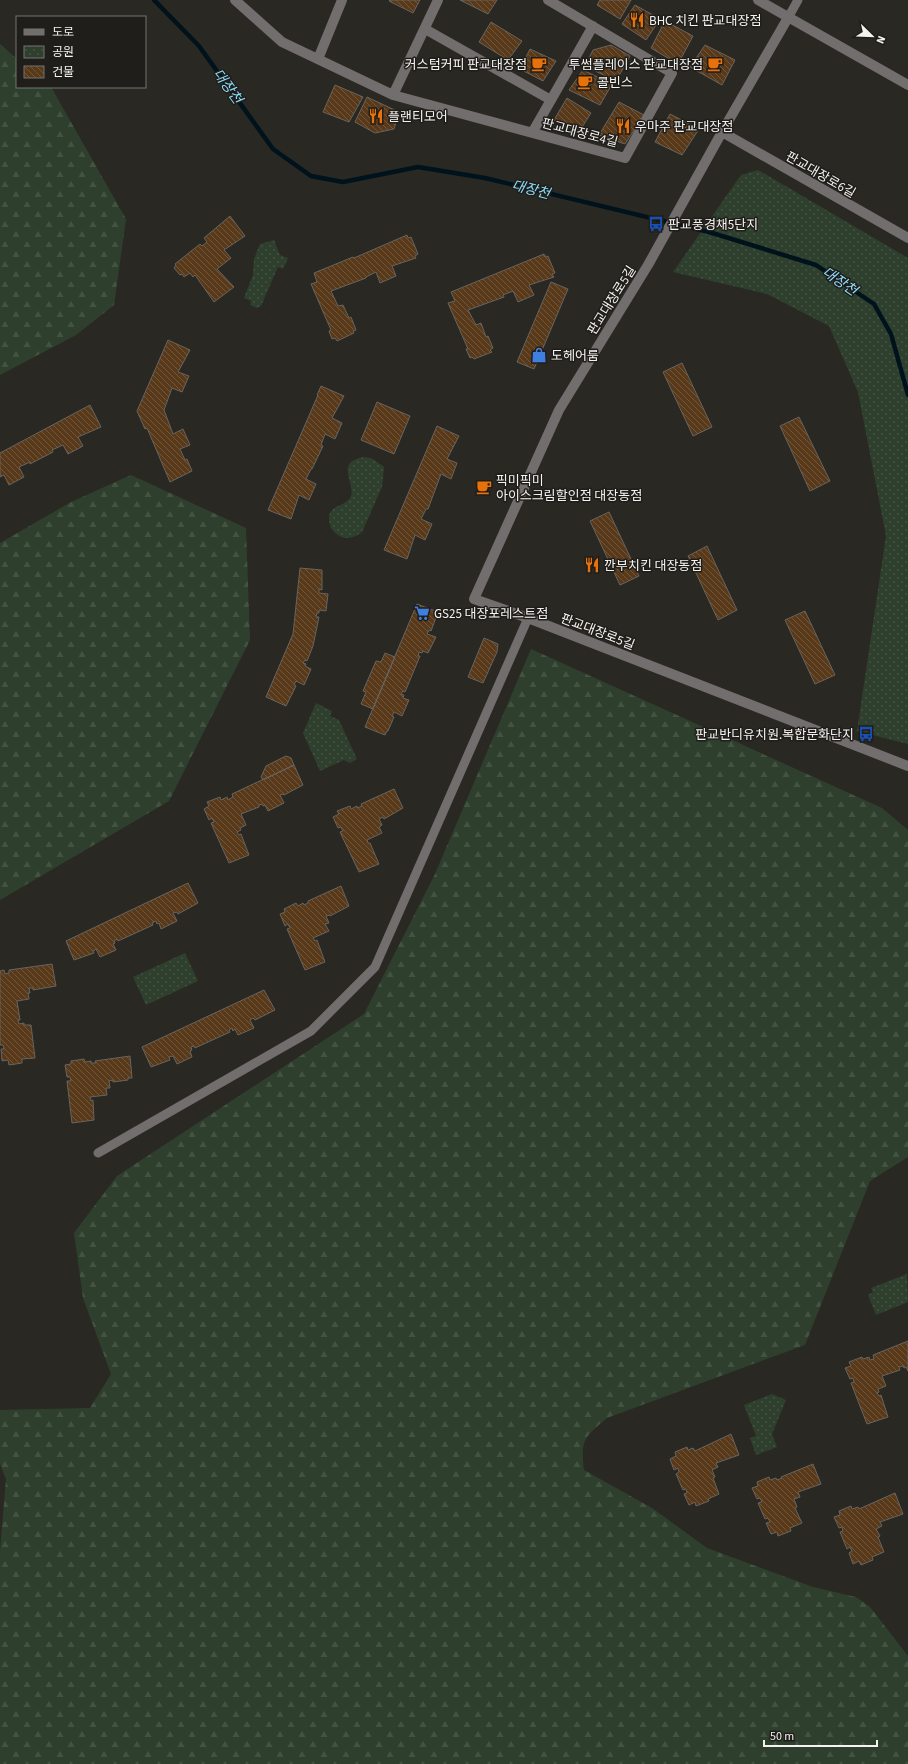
<svg xmlns="http://www.w3.org/2000/svg" width="908" height="1764" viewBox="0 0 908 1764" font-family="'Source Sans 3','Noto Sans KR',sans-serif">
<style>
.forest{fill:url(#forest-firs)}
.park{fill:url(#park-dots)}
.lines{fill:none;stroke-linecap:round;stroke-linejoin:round}
.stream{stroke:#00131c;stroke-width:4.5}
.building{fill:url(#building-back-hatch);stroke:#68645f}
.service{stroke:#716e6d;stroke-width:9}
.minor{stroke:#716e6d;stroke-width:10}
.tertiary{stroke:#716e6d;stroke-width:10}
.labels{text-anchor:middle;stroke-width:3;stroke-linejoin:round;paint-order:stroke}
.poi-label{font-size:13px;fill:#f4f3ef;stroke:#201e1a;text-anchor:start}
.street-label{font-size:13px;fill:#f4f3ef;stroke:#201e1a}
.water-label{font-size:14px;font-style:italic;fill:#8bdeff;stroke:#201e1a}
</style>
<defs>
<pattern id="forest-firs" width="22" height="20" patternUnits="userSpaceOnUse"><rect width="22" height="20" fill="#2e402d"/><path d="M5 1l3.5 6h-7zM16 11l3.5 6h-7z" fill="#435342"/></pattern>
<pattern id="park-dots" width="8" height="8" patternUnits="userSpaceOnUse"><rect width="8" height="8" fill="#2e402d"/><path d="M2 2h.1M6 6h.1" fill="none" stroke="#435342" stroke-width="1.8" stroke-linecap="round"/></pattern>
<pattern id="building-back-hatch" width="6" height="6" patternUnits="userSpaceOnUse"><rect width="6" height="6" fill="#58391a"/><path d="M-1 5l2 2M0 0l6 6M5-1l2 2" fill="none" stroke="#71563c"/></pattern>
</defs>
<rect width="100%" height="100%" fill="#292823"/>
<path class="forest" d="M0,44L17,59V87H51L126,219L114,305L76,335L0,375Z
M131,475L246,528L250,640L169,801L0,900V543L71,502Z
M531,649L882,808L908,830V1157L870,1181L805,1345L607,1418C585,1437 580,1439 584,1470L652,1508L707,1548L813,1587L856,1597L870,1607L908,1656V1764H0V1551L6,1479L0,1464V1410L90,1408L111,1374L83,1298L74,1233L117,1176L364,1014L435,874Z"/>
<path class="park" d="M758,170L908,258V744L857,731L886,536L858,392L829,326L767,294L673,272L741,175Z
M274,240L280,255L288,258L283,269L278,267L261,306L257,308L250,305L251,301L244,298L253,275L254,259L260,244Z
M365,457L373,459L384,467L382,487L362,532C351,541 339,540 331,528C323,504 342,509 350,498C358,486 332,461 365,457Z
M316,703L332,711L330,716L339,720L357,759L350,763L344,760L320,771L303,733Z
M185,953L198,981L146,1005L133,977Z
M907,1274L908,1302L876,1315L868,1295L873,1292L871,1288Z
M772,1394L786,1400L772,1434L777,1447L756,1455L750,1438L756,1436L744,1405Z"/>
<g class="lines">
<path class="stream" d="M154,0L199,46L273,149L311,176L343,182L418,167L485,178L709,232L816,265L874,304L891,334L908,395"/>
</g>
<path class="building" d="M390,0H420L413,13L389,1Z
M460,0H497L488,14Z
M600,0H631L620,19L597,5Z
M635,5L660,19L646,40L622,24Z
M665,21L693,36L678,64L651,48Z
M491,22L522,41L508,60L479,42Z
M611,45L630,56L616,81L585,66L593,50Z
M705,45L735,60L722,85L690,67Z
M530,49L556,61L543,81L520,69Z
M583,70L612,84L600,105L569,90Z
M335,85L363,97L349,122L323,112Z
M367,97L399,112L394,129L375,133L355,122Z
M567,98L591,113L579,132L554,120Z
M619,102L644,115L625,144L599,135Z
M670,114L699,129L682,155L655,142Z
M230,216L245,236L224,250L231,258L217,269L234,287L214,302L195,275L193,277L190,273L184,277L182,274L180,275L174,268L176,265L175,264L200,244L202,246L207,242L204,238Z
M407,235L408,238L411,237L418,254L415,256L416,258L392,266L396,276L380,283L376,272L366,277V278L331,291L338,306L343,305L349,318L351,317L356,330L353,331L354,333L337,341L335,338L332,339L329,331L331,330L311,284L317,282L314,273L353,257L354,258Z
M544,254L546,257L548,256L555,273L552,274L554,277L529,285L534,295L518,302L513,291L503,295L504,297L468,310L476,325L481,323L486,337L488,336L493,348L490,350L492,352L474,359L472,357L470,358L466,349H468L448,303L455,301L451,292Z
M551,282L568,289L534,369L517,362Z
M168,340L190,350L178,372L189,376L182,392L172,388L164,410L173,434L183,429L190,445L180,449L185,460L187,459L192,471L170,482L147,428L145,429L137,411Z
M682,363L712,427L693,436L663,372Z
M321,386L344,396L332,418L342,423L335,439L325,434L321,445L323,446L312,469H311L306,479L316,484L309,500L299,495L291,519L268,510L318,395H317Z
M377,402L410,416L394,454L361,440Z
M90,405L101,427L78,437L83,446L68,454L63,445L52,450L53,452L30,464V462L19,467L24,477L9,485L4,475L0,477V453Z
M799,417L830,481L810,491L780,426Z
M437,426L459,436L447,459L457,463L451,479L441,474L428,509H426L421,519L432,524L425,540L415,535L407,559L384,550Z
M609,512L639,576L620,585L590,521Z
M707,546L737,610L718,620L688,556Z
M300,568L322,570V590L319,589V593L328,594L326,611L319,610V613H317L316,617H319L313,646L307,661L305,660L303,663L306,664L305,666L311,669L304,685L296,681L294,685L296,686L286,706L266,697L293,634Z
M417,604L438,612L431,631L429,630L427,634L436,637L428,653L423,651L422,653L419,652L418,656H420L405,692L403,691L401,694L404,695L403,698L409,700L402,716L394,712L392,716L394,717L388,731H387L385,735L365,727Z
M805,611L835,675L815,684L785,620Z
M484,638L498,644L497,652L483,683L468,677Z
M385,653L395,657L373,709L361,704L366,692L363,691L376,661L381,662Z
M286,756L291,758L294,765L263,780L261,777L266,766Z
M294,765L303,785L284,795L283,794L280,795L284,803L268,811L265,805L263,806L262,804L259,805V807L241,814L246,825L240,828L241,830L237,832L239,835L241,834L249,855L229,863L211,823L214,822L212,818L209,820L204,809L209,806L207,802L220,797L221,800L227,797L228,800L233,797L232,794Z
M394,789L403,808L384,819L383,817L379,819L382,825L379,827L382,833L367,840L368,843H370L379,864L359,872L340,832L343,831L341,827L338,828L333,817L339,814L337,811L350,806L351,809L357,806V808L362,806L361,804Z
M188,883L198,903L178,914L177,912L173,913L177,921L161,929L159,923L157,924L156,921L152,923L153,925L118,941L117,939L114,941L115,943L113,944L116,950L100,957L96,949L93,951L94,953L74,960L66,941Z
M341,886L349,906L330,916V915L326,916L329,923L325,924L329,931L313,938L315,941L317,940L325,962L305,970L287,929L290,928L288,924L285,926L280,914L285,912L284,909L296,903L298,906L303,903L304,905L308,903V901Z
M52,964L56,986L33,990V988H29L30,993H28L29,999L17,1001L20,1020H18L19,1024L24,1023V1025H31L35,1058L22,1059V1063L9,1065L8,1060L2,1061L1,1049H4L3,1045H0V971L4,970L5,974L9,973V970Z
M264,990L275,1010L255,1020L253,1018L250,1020L254,1028L238,1035L235,1029L233,1031L232,1028L229,1030L230,1032L195,1048L194,1046L191,1047L192,1050L190,1051L192,1057L177,1064L173,1056L169,1057L170,1060L151,1067L142,1047Z
M130,1056L132,1078H128V1080L113,1082V1080L109,1081L110,1088H106L107,1095L90,1097L91,1101L93,1100L94,1120L72,1123L67,1081H71L70,1077H67L65,1065L71,1064V1061L84,1059L85,1062L91,1061V1063H96L95,1061Z
M908,1341V1371L906,1367L904,1368L903,1366L899,1367L900,1370L882,1376L886,1386L878,1389L879,1392L877,1393L879,1396L881,1395L888,1417L867,1424L851,1383L854,1382L853,1378L850,1379L845,1368L851,1366L849,1362L862,1357L863,1359L869,1357L870,1360L874,1359L873,1355Z
M731,1434L739,1455L716,1463L718,1467L712,1470L715,1477L713,1478L719,1494L708,1499L709,1501L696,1506L695,1502L689,1505L684,1494L687,1493L686,1489L683,1490L676,1474L679,1472L678,1468L674,1470L670,1459L676,1456L675,1452L687,1447L688,1450L693,1448L695,1451Z
M813,1464L821,1484L798,1492L800,1497L794,1499L797,1507L795,1508L802,1523L790,1528L791,1531L778,1536L777,1532L771,1534L766,1523L770,1522L768,1518L765,1519L758,1503L762,1502L760,1498L757,1499L752,1488L758,1486L757,1482L769,1477L770,1480L776,1478L777,1480L782,1478L781,1477Z
M895,1493L903,1514L880,1522L882,1526L876,1529L880,1536L878,1537L884,1552L872,1557L873,1560L861,1565L859,1561L853,1564L849,1553L852,1551L850,1547L847,1549L840,1532L843,1531L842,1527L839,1528L834,1517L840,1515L839,1511L851,1506L852,1509L858,1507L859,1509Z"/>
<g class="lines">
<path class="service" d="M789,16L798,0
M98,1153L311,1031L375,967L528,618"/>
<path class="minor" d="M235,0L282,42L393,95L438,0
M425,29L551,100L593,26
M318,59L342,0
M393,95L625,158L672,73L548,0
M722,132L908,238
M532,133L551,100"/>
<path class="tertiary" d="M758,0L908,85
M789,16L722,132L648,265L559,410L474,599L528,618L908,766"/>
</g>
<defs>
<g id="restaurant-bare" transform="scale(1.2)"><path d="M-5-6h1v4h1v-4h1v4h1v-4h1v5L-1.5 .5V6h-2V.5L-5-1ZM5-6V6H3V1.5H1.5Q1.5-4 5-6Z" fill="#e8710a" stroke="#201e1a" stroke-width="2.5" paint-order="stroke"/></g>
<g id="cafe-bare" transform="scale(1.2)"><path d="M-5.5-4.5H6V0H3Q3 3.5 0 3.5H-2.5Q-5.5 3.5-5.5 0ZM3-3.2v2h1.7v-2ZM-6 4.5H4V6H-6Z" fill="#e8710a" stroke="#201e1a" stroke-width="2.5" paint-order="stroke"/></g>
<g id="bus-bare" transform="scale(1.2)"><path d="M-5-6H5V4H4V6H2V4H-2V6H-4V4H-5ZM-3.5-4V0h7V-4ZM-3.5 1.2v1.5H-2V1.2ZM2 1.2v1.5H3.5V1.2Z" fill="#1a4fb4" stroke="#201e1a" stroke-width="2.5" paint-order="stroke"/></g>
<g id="shop-bare" transform="scale(1.2)"><path d="M-5-2.5h2.3a2.7 3.5 0 0 1 5.4 0H5L5.5 6h-11ZM-1.5-2.5h3a1.5 2.3 0 0 0-3 0Z" fill="#3f7fe0" stroke="#201e1a" stroke-width="2.5" paint-order="stroke"/></g>
<g id="supermarket-bare" transform="scale(1.2)"><path d="M-6-5.5h2.5l.6 2H6L4.5 2H-2.5L-4.4-4H-6ZM-1.5 3.2a1.3 1.3 0 1 0 .1 0ZM3 3.2a1.3 1.3 0 1 0 .1 0Z" fill="#3f7fe0" stroke="#201e1a" stroke-width="2.5" paint-order="stroke"/></g>
</defs>
<g fill-rule="evenodd">
<use href="#restaurant-bare" x="637" y="20"/>
<use href="#cafe-bare" x="539" y="64"/>
<use href="#cafe-bare" x="715" y="64"/>
<use href="#cafe-bare" x="585" y="82"/>
<use href="#restaurant-bare" x="376" y="116"/>
<use href="#restaurant-bare" x="623" y="126"/>
<use href="#bus-bare" x="656" y="224"/>
<use href="#shop-bare" x="539" y="355"/>
<use href="#cafe-bare" x="484" y="487"/>
<use href="#restaurant-bare" x="592" y="565"/>
<use href="#supermarket-bare" x="422" y="613"/>
<use href="#bus-bare" x="866" y="734"/>
</g>
<g class="labels">
<g class="poi-label">
<text x="649" y="25">BHC 치킨 판교대장점</text>
<text x="527" y="69" text-anchor="end">커스텀커피 판교대장점</text>
<text x="703" y="69" text-anchor="end">투썸플레이스 판교대장점</text>
<text x="597" y="87">콜빈스</text>
<text x="388" y="121">플랜티모어</text>
<text x="635" y="131">우마주 판교대장점</text>
<text x="668" y="229">판교풍경채5단지</text>
<text x="551" y="360">도헤어룸</text>
<text x="496" y="485">픽미픽미<tspan x="496" dy="15">아이스크림할인점 대장동점</tspan></text>
<text x="604" y="570">깐부치킨 대장동점</text>
<text x="434" y="618">GS25 대장포레스트점</text>
<text x="854" y="739" text-anchor="end">판교반디유치원.복합문화단지</text>
</g>
<g class="street-label">
<text transform="translate(580 132) rotate(15)" y="5">판교대장로4길</text>
<text transform="translate(821 174) rotate(30)" y="5">판교대장로6길</text>
<text transform="translate(611 300) rotate(-58)" y="5">판교대장로5길</text>
<text transform="translate(598 631) rotate(21)" y="5">판교대장로5길</text>
</g>
<g class="water-label">
<text transform="translate(228 86) rotate(54)" y="5">대장천</text>
<text transform="translate(531 189) rotate(14)" y="5">대장천</text>
<text transform="translate(840 281) rotate(34)" y="5">대장천</text>
</g>
</g>
<rect x="16" y="16" width="130" height="72" fill="#201e1a" stroke="#75736f"/>
<rect x="24" y="29" width="20" height="6" fill="#716e6d" stroke="#75736f"/>
<text x="52" y="36" font-size="12" fill="#f4f3ef">도로</text>
<rect x="24" y="46" width="20" height="12" fill="url(#park-dots)" stroke="#75736f"/>
<text x="52" y="56" font-size="12" fill="#f4f3ef">공원</text>
<rect x="24" y="66" width="20" height="12" fill="url(#building-back-hatch)" stroke="#75736f"/>
<text x="52" y="76" font-size="12" fill="#f4f3ef">건물</text>
<g transform="translate(872 36) rotate(113)" stroke="#201e1a" stroke-width="3" paint-order="stroke">
<path d="M0-3L7 15L0 10L-7 15Z" fill="#f4f3ef"/>
<text y="-6" font-size="11" font-weight="bold" text-anchor="middle" fill="#f4f3ef">N</text>
</g>
<path d="M764 1740v6h113v-6" fill="none" stroke="#f4f3ef" stroke-width="2"/>
<text x="770" y="1740" font-size="12" fill="#f4f3ef" stroke="#201e1a" stroke-width="3" paint-order="stroke">50 m</text>
</svg>
